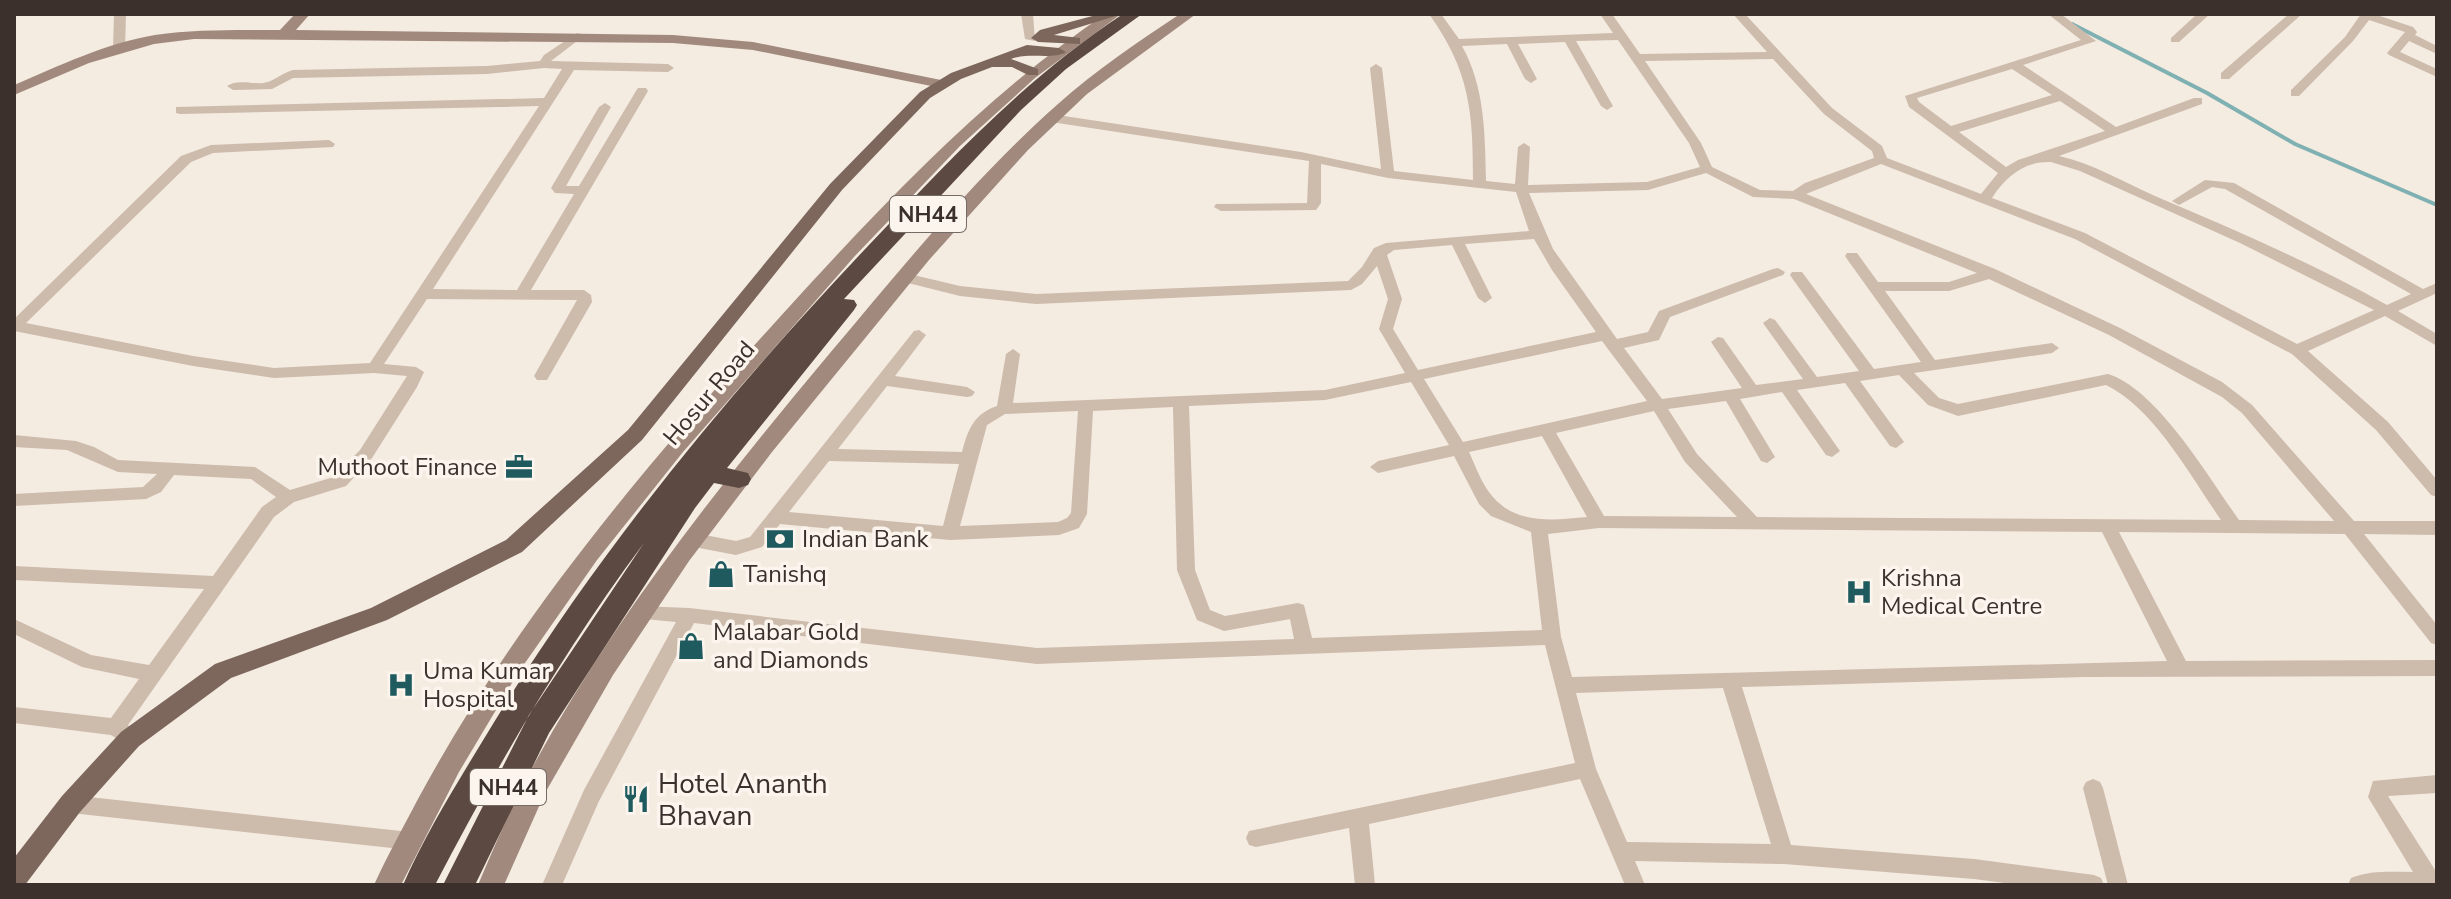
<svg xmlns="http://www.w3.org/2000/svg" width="2451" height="899" viewBox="0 0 2451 899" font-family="'Nunito Sans',sans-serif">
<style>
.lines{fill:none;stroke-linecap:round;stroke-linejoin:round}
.stream{stroke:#7fb0b2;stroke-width:4}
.street{fill:#cdbbac;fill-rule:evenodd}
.secondary{fill:#a18a7d;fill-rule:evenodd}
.primary{fill:#7d675c;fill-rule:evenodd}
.highway{fill:#5c4a42;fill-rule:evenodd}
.labels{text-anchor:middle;stroke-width:7;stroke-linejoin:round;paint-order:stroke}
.shield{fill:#fbf5ee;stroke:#756b66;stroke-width:2}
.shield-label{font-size:22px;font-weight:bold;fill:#3b302b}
.street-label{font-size:24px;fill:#3b302b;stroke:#fbf5ee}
.poi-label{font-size:24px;fill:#3b302b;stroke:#fbf5ee;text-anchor:start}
.near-poi-label{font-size:28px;fill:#3b302b;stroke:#fbf5ee;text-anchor:start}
</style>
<rect width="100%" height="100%" fill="#f4ebe1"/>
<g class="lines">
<path class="stream" d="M2072,24L2207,93L2295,144L2437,205"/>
<path class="street" d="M114,14H126L125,49L119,52L113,49Z
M1021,14H1033L1035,41L1025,39Z
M1429,14H1441L1459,39L1613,33L1600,14H1612L1640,54L1767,52L1733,14H1745L1832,108L1882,146L1887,158L1981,194L1998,173L1909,107L1905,96L2081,40L2048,14H2061L2096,41L2023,65L2116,127L2194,98H2202V104L2059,156C2092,163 2123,182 2155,196C2233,229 2312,263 2387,305L2411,294L2225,189L2212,187L2179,205L2172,201L2205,180L2234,183L2423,289L2437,283V293L2398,311L2437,334V346L2385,316L2308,351L2388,422L2437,480V497L2431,495L2376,430L2292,354L2075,239L1881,164L1806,194L1995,269L2120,328L2222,382L2252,405L2354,521H2437V535L2364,534L2437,625V645L2431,643L2345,534L2119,532L2186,661L2437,660V676L2084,677L1742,687L1791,845L1974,859L2094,875L2101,878L2104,885H2020L1974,879L1784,864L1635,861L1645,885H1625L1580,779L1369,824L1375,885H1355L1349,828L1256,847L1249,845L1246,838L1249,831L1575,763L1545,645L1037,664L694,623L599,801L562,885H542L584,790L676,622L634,618L631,613L634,608L640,606L689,608L1037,648L1294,639L1290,619L1224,631L1197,620L1177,570L1173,407L1093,411L1087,514L1079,528L1059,535L950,540L780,524L762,547L736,555L694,547L688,545L685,540L688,535L694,533L736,541L750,537L914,331L919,330L926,335L895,376L967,387L975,392L972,396L967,397L887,386L838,449L962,452C968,429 974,414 997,406L1006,354L1013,349L1020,354L1013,403L1325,390L1405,373L1379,329L1388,299L1377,266L1362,284L1351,290L1036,304L960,296L900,281L898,278L905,273L960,286L1036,294L1348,281L1362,267L1374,248L1386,243L1529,231L1516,192L1388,178L1321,164V203L1316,210L1221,211L1214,207L1216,204L1307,203L1309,161L1051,122L1045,118L1051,114L1301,152L1381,169L1370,68L1376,64L1382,68L1394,171L1473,180C1473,112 1470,71 1429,14ZM1618,40L1689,143L1700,167L1647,182L1528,185L1530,147L1524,143L1518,147L1515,184L1486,181C1485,135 1485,87 1462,46L1507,44L1525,79L1531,83L1537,79L1518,44L1565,42L1601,106L1607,110L1613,106L1576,41ZM1773,59L1824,114L1872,151L1874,158L1805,183L1793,191L1760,190L1712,167L1701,143L1645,61ZM2012,69L2052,95L1951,126L1919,102L1917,98ZM2060,101L2105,131L2018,160L2006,167L1959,132ZM2051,162L2080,171L2240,243L2374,310L2297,344L2085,233L1992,198C2006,176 2025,161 2051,162ZM1706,173L1753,197L1794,199L1977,273L1949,282H1878L1857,253H1847L1845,256L1847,259L1921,362L1874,369L1802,272H1792L1790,275L1792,278L1859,371L1817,377L1775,320L1770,318L1763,323L1803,379L1756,385L1723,338L1718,337L1711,342L1742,388L1662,399L1624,348L1659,340L1670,317L1783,275L1785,272L1778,268L1773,269L1659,311L1648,332L1617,339L1553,249L1529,193L1648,190ZM1534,239L1552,270L1596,332L1418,370L1393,329L1402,299L1387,255L1394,250L1452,245L1478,298L1485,303L1492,298L1465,244ZM1989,279L2109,335L2222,397L2242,413L2334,521L2239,520C2209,478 2157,389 2108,374L1958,404L1939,398L1914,373L2052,353L2059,348L2052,343L1935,360L1885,291H1949ZM1602,341L1647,401L1463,442L1424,379ZM1899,375L1928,405L1958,416L2106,385C2154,408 2191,477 2221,520L1757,517L1697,454L1668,409L1726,401L1761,461L1767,463L1775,457L1740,399L1782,392L1826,455L1832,457L1840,451L1797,390L1845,383L1890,446L1896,448L1904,442L1860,381ZM1411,382L1449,445L1378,461L1370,467L1378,473L1454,456L1479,504L1491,516L1531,532L1542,630L1312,638L1304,605L1298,603L1225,616L1210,610L1195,570L1189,406L1325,400ZM1078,411L1071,513L1067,518L1058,522L960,526L987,425L1005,414ZM1654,411L1685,462L1737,517L1604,516L1556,433ZM1542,436L1587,517C1555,520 1517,525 1493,497C1482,485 1476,467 1469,452ZM829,461L959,464L943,526L789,512ZM1599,528L2102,532L2167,661L1572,677L1561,637L1548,534ZM1723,688L1771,844L1627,842L1596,769L1576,693Z
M2197,14H2210L2179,42H2171V38Z
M2289,14H2302L2229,79H2221V73Z
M2361,14H2374L2413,27L2417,32L2415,35L2437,46V54L2409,41L2400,52L2437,69V77L2389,55L2387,53L2405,32L2369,20L2353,41L2299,96H2291V90L2345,37Z
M577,33L581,34V38L551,61L668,64L674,68L668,72L574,70L433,289L517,290L574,194L555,193L551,188L599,107L605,103L611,107L566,186H579L636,91L638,88H646L648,91L531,290H584L591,295L592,302L547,380H537L534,376L577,300L427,299L384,364L416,367L424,372L417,387L372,458L346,486L294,502L274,517L128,725L140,739L137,745L130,747L111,735L14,723V707L111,718L139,679L82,667L14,634V619L91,655L149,665L204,589L14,580V566L213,576L262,507L276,497L251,479L174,475L161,492L146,499L14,506V494L143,487L157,474L118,472L67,450L14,447V435L76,441L94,447L118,460L255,467L290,490L334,477L360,450L407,376L374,373L274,378L193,366L14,331V319L181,156L211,145L329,140L335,144L333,147L213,153L191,162L26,323L193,356L274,368L370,363L539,106L180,114L176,113V107L544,98L562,69L544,68L487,74L293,78L272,89L233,90L227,86C239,78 254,86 268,82C276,79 283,73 293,70L487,66L540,61L544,55Z
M2437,775V793L2388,796L2437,873V885H2348L2351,878C2371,870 2392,872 2413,872L2368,797L2373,781Z
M2093,779L2100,782L2103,788L2128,885H2108L2083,788L2086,782Z
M71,795L410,832L417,834L420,841L417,848L410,850L71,813L64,810L61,804L64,798Z"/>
<path class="secondary" d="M295,14H310L296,30L673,35L753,42L941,80L948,84L941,88L753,50L673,43L194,39L154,44L89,63L14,95V85C59,66 106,43 155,35C196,29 238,30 280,30Z
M1105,14H1121L1035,78L960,146L854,257L683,452L597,560L518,673L459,772L401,885H374C387,856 403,828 418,799C514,621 644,467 779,318C880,207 981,99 1105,14Z
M1180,14H1196L1087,94L1028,150L929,260L772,452L689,561L613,675L545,793L504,885H478C493,850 508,814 525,781C607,626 718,487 830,353C902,268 974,178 1058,104C1096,70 1138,42 1180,14Z"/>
<path class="primary" d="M1100,14L1119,15L1054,35L1080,38V44L1038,42L1031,38L1040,30Z
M1027,45L1059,48L1066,52C1054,60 1029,52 1011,59L1038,69V75H1028L1012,67H992L961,79L930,98L842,190L642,440L522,552L387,620L231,678L139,746L80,812L25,885H14V858L62,796L121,732L215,664L371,608L506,540L628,430L830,184L920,92L951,73Z"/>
<path class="highway" d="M1123,14H1142L1066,69L1021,110L844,299L854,300L857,305L854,310L727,468L748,473L751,479L748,485L739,488L714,483L695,508L549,733L475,885H443L529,715L644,543C564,650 497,766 435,885H403C425,835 454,788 482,742C590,561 724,398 868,246C950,160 1023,80 1123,14Z"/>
</g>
<defs>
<g id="office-bare" transform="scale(2.16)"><path d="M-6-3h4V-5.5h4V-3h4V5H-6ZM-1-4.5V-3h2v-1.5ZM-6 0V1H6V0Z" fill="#1f5a5e" stroke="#fbf5ee" stroke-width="2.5" paint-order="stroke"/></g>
<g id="bank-bare" transform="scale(2.16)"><path d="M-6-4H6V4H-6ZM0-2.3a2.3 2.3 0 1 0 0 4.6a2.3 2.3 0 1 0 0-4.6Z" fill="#1f5a5e" stroke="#fbf5ee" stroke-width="2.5" paint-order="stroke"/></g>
<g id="shop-bare" transform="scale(2.16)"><path d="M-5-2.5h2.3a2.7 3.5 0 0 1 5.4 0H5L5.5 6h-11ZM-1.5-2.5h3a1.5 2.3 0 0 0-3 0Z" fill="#1f5a5e" stroke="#fbf5ee" stroke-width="2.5" paint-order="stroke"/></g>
<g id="hospital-bare" transform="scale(2.16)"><path d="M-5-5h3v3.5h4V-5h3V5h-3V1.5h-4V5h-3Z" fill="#1f5a5e" stroke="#fbf5ee" stroke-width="2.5" paint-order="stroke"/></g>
<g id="restaurant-bare" transform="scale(2.16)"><path d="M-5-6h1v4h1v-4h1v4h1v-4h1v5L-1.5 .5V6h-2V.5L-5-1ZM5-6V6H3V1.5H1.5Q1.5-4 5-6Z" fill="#1f5a5e" stroke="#fbf5ee" stroke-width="2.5" paint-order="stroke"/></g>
</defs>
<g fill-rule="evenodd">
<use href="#office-bare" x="519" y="467"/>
<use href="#bank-bare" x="780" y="539"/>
<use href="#shop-bare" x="721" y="574"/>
<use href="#hospital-bare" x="1859" y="592"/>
<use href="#shop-bare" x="691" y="646"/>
<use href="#hospital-bare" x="401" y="685"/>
<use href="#restaurant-bare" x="636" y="799"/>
</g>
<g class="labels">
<g class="shield">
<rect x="890" y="196" width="76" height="36" rx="6"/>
<rect x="470" y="769" width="76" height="36" rx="6"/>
</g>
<g class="shield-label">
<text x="928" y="222">NH44</text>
<text x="508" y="795">NH44</text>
</g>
<g class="street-label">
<text transform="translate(709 393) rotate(-50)" y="8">Hosur Road</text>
</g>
<g class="poi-label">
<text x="497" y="475" text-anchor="end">Muthoot Finance</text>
<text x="802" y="547">Indian Bank</text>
<text x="743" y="582">Tanishq</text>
<text x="1881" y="586">Krishna<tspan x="1881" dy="28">Medical Centre</tspan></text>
<text x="713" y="640">Malabar Gold<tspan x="713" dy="28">and Diamonds</tspan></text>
<text x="423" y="679">Uma Kumar<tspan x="423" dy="28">Hospital</tspan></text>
</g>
<g class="near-poi-label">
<text x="658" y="793">Hotel Ananth<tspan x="658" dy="32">Bhavan</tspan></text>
</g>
</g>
<rect width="2451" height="899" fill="none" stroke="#3b302b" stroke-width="32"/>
</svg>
